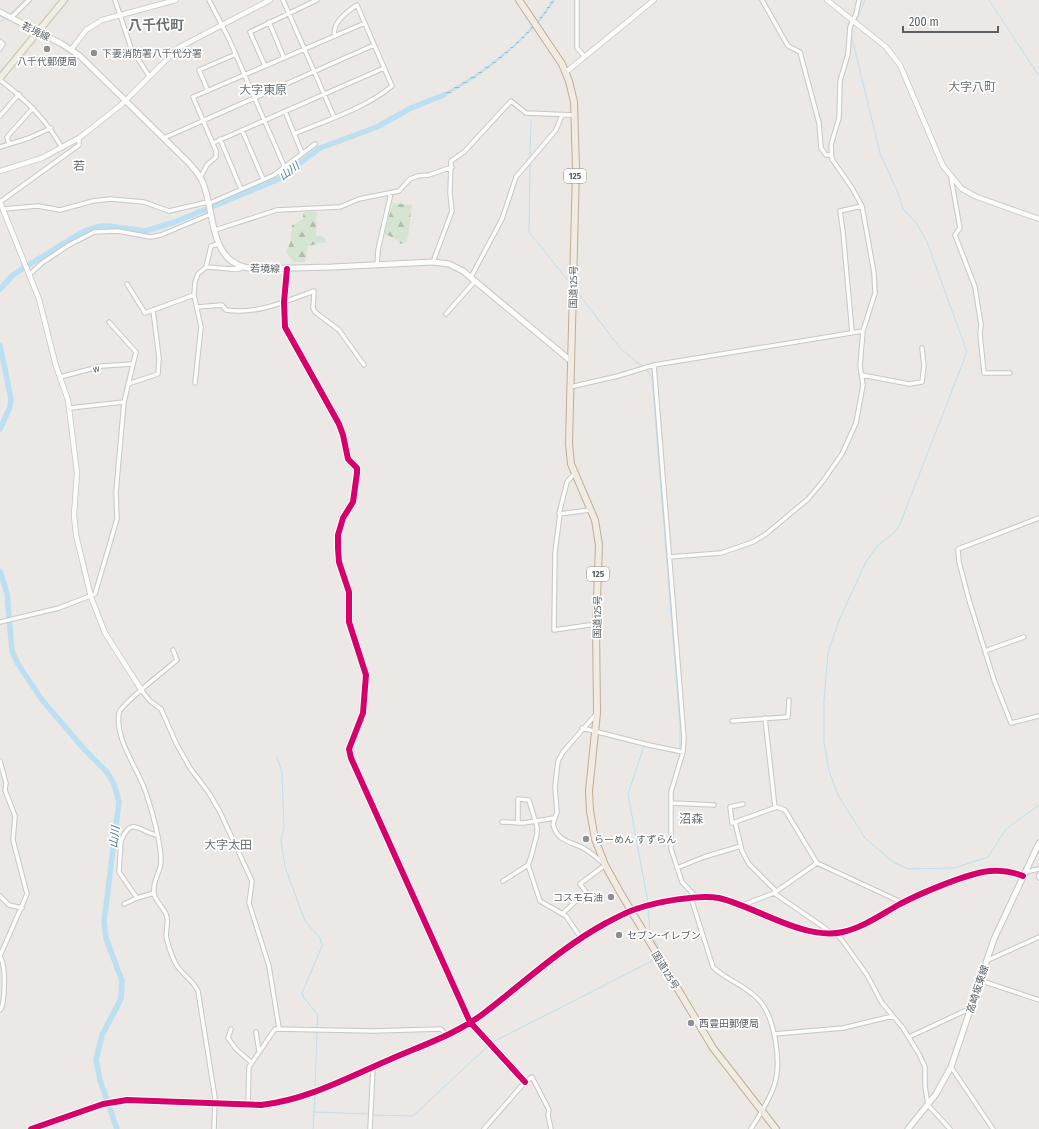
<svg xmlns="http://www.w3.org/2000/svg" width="1039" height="1129" viewBox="0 0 1039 1129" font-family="'Fira Sans Condensed','Noto Sans JP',sans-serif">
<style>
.forest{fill:url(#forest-firs)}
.water{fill:url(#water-rules)}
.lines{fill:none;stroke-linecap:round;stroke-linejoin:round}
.stream{stroke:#bbe0f2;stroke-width:1}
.river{stroke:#bbe0f2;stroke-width:5.5}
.minor-casing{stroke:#c7c7c7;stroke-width:5.5}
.tertiary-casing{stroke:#c7c7c7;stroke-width:6}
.secondary-casing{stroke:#c7c7c6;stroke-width:7}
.primary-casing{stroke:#d1c6b5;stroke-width:8}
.trunk-casing{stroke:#c0ae95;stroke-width:8}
.minor{stroke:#fcfcfb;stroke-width:3.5}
.tertiary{stroke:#fcfcfb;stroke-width:4.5}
.secondary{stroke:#fcfcfb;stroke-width:5}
.primary{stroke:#f1eee8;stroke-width:5.5}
.trunk{stroke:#f0ece4;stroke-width:6}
.cycleway-casing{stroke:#fff;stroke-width:8}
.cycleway{stroke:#d6006c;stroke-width:6}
.poi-dot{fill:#8d8f90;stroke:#fff;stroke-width:1.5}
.labels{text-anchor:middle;stroke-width:3.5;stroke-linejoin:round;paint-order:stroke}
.shield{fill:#fff;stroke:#8c8f91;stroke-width:1}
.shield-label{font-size:9px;font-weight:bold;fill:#5b5f62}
.street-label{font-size:10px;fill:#5b5f62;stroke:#fff}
.poi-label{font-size:10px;fill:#5b5f62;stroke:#fff;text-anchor:start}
.water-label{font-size:11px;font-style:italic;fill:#437aa0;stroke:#fff}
.quarter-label{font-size:12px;fill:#6c7174;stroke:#fff}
.district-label{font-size:14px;font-weight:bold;fill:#6c7174;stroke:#fff}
</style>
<defs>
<pattern id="forest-firs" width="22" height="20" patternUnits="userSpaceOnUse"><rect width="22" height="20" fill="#d6e5d1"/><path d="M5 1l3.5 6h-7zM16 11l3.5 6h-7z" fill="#b1bdad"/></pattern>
<pattern id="water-rules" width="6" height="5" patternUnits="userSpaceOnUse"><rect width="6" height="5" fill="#bbe0f2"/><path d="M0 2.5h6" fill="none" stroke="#9bb9c7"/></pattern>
</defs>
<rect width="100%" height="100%" fill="#ebe8e5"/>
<path class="forest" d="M393,203L412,205C409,218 411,231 406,242L400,244L394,238L384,234Z
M304,212H317L316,235L325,238L326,242L308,246L305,262H294L286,252L290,243L292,225L302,220Z"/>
<path class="water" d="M552,0H555C531,39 480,78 439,99L438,96C477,77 530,38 552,0Z"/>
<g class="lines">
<path class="stream" d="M989,0L1039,76
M10,14L24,0
M857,19L865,0
M0,22L5,19
M851,34L880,153L898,193L903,209L917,224L927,242L967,352L900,524L894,533L877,546L866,562L839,620L828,653L824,701V742L829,771L838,795L865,838L893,862L908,869L954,868L988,857L1006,829L1039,805
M530,158L531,120
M530,163L529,232L570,283
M576,290L620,348L643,367
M646,369L652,377L680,724V750
M277,757L282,773L284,828L281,840L285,867L305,921L320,938L322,946L302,993L304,998L318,1015L317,1029
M648,903L628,794L644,746L679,753
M648,906L650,933L663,954L660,956
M491,1043L656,959
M315,1088L317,1032
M314,1112L369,1114
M372,1115L413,1116L489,1045
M313,1129L315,1096"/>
<path class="river" d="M0,289L14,274L84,231L100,226H109L145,231L175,222L279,179L320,148L377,127L411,108L444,95
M0,345L11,399L10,407L0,429
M0,571L7,593L12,651L18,664L42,700L84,749L106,771L114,784L119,802L104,922L106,938L122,981L121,999L102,1035L96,1060L100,1080L117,1129"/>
<g class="minor-casing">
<path id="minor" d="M115,0L131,48L149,76
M209,0L229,39L285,168
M283,0L334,117
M577,0V48L584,56
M762,0L788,46L800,52L819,123L821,148L826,155H830
M11,18L29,0
M269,22L284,58
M0,41L3,44L0,49
M265,66L250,32L317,0
M0,80C26,100 46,119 62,148
M208,91L199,70L236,54
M285,111L302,153
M0,116L19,94
M242,130L263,179
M294,134C327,120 364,109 392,86L357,5C348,11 331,24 335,36
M164,138L374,45
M220,139L241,189
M213,143L384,68
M9,144L7,137L33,108
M0,147L29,138L51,128
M200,178L207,165L216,157V151L193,97L365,23
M951,178L960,228L955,235L975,287L981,325L980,334L984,373H1010
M0,202L79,145V138
M208,204L274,175L315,144
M3,209L38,206L60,210L93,201L110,199L144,202L169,211L208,202
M215,230L277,210L340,207L359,199L399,191L410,179L418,176L429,175L452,167
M218,244L211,246L206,267L232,269
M433,262L452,211L450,193L451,161L464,152L511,101L526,113L575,115
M377,265L378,250L391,193
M287,269L284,302L285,327L339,424L343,435L348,459L357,468V473L353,502L343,518L338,535V548L339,562L349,592V622L366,675L363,713L349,749L351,758L470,1022L525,1082
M29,275L42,263L69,245L94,232L118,231L150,237L161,235L211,214
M471,277L502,219L516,177L556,130L562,115
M127,284L145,313L153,310
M197,307L222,305L226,310C256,315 287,301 314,291L313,308L315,312L339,330L364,365
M446,314L475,281
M852,332L843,232L840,211L862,206
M654,365L684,738L683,752L671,792V849L682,882L696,897
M862,375L909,384L922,382L924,366L922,348
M60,377L102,366L133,364
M195,383L201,327L194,295L195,282L198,274L206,267
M128,384L158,374L159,358L153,310L194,295
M570,387L618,376L654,365L863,331
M70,408L124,402L136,352L109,322
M559,514L567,482L574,474
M559,514L590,510
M560,514L555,552L554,630L596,624
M1039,518L958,549L959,562L969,600L994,680L1011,723L1039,716
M669,557L721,553L753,542L766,534L808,499L823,481L842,454L856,423L863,385L860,366L863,331L875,293L874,273L862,206L852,188L832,159L831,145L839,118L840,81L848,54L850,27L856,14L859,0
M0,622L59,608L95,594L117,519L116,492L124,402
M173,650L177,660C167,669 121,704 119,713C115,741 138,768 146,793C152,810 161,843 161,861C161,872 152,881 154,893C155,901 163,907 166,914C170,923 164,932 167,940C169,948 173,959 177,966C184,976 193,980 198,991L215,1098L214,1129
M985,651L1024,637
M142,691L150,701L161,709L176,743L190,768L209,793L220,812L252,881L249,903L269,966L279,1028
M765,718L775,808
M732,721L788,717L789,700
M582,728L649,745L683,752
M0,761L6,783L5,790L15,816L13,840L27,894L0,956C1,959 3,962 3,965C5,973 5,1005 0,1010
M672,803L714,805
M743,804L730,807L732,823L735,822L742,851L749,864L776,891
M502,822L524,823L554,818
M735,822L777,807L785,810L817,863L903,903
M118,840L121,841C132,814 140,833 157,835
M121,841L119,872L137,898
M528,865L540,901L566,916L581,938
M677,868L704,857L741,846
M1025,872L1039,869
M1039,875V878
M503,881L528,865L531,857L537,834V827L529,800L518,799V823
M774,893L832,933
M0,896L9,905L22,908
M691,898L713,967C726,980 745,985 758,999C775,1016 782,1063 774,1086C769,1101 759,1116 751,1129
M124,904L137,898L154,893
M740,906L774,893L817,863
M563,913L586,892L580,884L605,865C598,859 591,852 583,848C569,841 557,841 553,824L557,812L555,787L558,761L563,752L597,713
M835,933L842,940L867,975L882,1003L903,1028L919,1054L925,1067V1086L928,1105L950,1129
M986,961L1039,937
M979,980L1039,1000
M231,1029L228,1038L236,1049L252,1063
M256,1032L259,1051
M774,1034L843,1028L893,1016
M909,1037L971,1008
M951,1067L993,1129
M248,1105L249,1067L275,1029L373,1031L441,1029L446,1035
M370,1129L373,1067
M484,1129L525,1082L532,1077L549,1110L548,1115L551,1129"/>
</g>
<g class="tertiary-casing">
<path id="tertiary" d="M827,0L886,47L900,65L943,166L962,189L977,197L1039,219
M71,50L86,30L102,20L176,0
M566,72L654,0
M0,171L42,158L79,138L121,105L178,48L270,0
M0,202L39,299L56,366L68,400L77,473L74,515L76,535L91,597L105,633L142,691
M232,269H239L242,267
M31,1129L103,1104L127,1100L261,1105C307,1100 349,1077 391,1059C423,1045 460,1033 488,1010C527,980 562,947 606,923C616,918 626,912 636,909C656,902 699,894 719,898C757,907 804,941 843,932C864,927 882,914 900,904C921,893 968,873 990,871C1002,870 1013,872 1023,876"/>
</g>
<g class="secondary-casing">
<path id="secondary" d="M0,12L62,44L80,56L189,163C194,169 200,175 203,183C216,215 208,267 256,269L332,267L433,262L449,264L463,271L571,361
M908,1129L936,1094L951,1067L994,939L1039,843"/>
</g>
<g class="primary-casing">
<path id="primary" d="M0,78L64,0"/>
</g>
<g class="trunk-casing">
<path id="trunk" d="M519,0L562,64L569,81L574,102L576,169L569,444L571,464L595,520L599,545L596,624L597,713L589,791L590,811L595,839L605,865L620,892L713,1048L776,1129"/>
</g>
<use href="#minor" class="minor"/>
<use href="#tertiary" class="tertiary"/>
<use href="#secondary" class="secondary"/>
<use href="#primary" class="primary"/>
<use href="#trunk" class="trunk"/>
<g class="cycleway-casing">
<path id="cycleway" d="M287,269L284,302L285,327L339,424L343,435L348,459L357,468V473L353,502L343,518L338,535V548L339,562L349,592V622L366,675L363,713L349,749L351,758L470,1022L525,1082
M31,1129L103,1104L127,1100L261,1105C307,1100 349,1077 391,1059C423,1045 460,1033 488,1010C527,980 562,947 606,923C616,918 626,912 636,909C656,902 699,894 719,898C757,907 804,941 843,932C864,927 882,914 900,904C921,893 968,873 990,871C1002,870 1013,872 1023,876"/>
</g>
<use href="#cycleway" class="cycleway"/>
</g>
<g class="poi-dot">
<circle cx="47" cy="49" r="4"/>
<circle cx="94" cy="53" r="4"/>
<circle cx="586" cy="839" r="4"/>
<circle cx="611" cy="897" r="4"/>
<circle cx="619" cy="935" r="4"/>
<circle cx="691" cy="1023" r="4"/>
</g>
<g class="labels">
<g class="shield">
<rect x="564" y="169" width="22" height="14" rx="3"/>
<rect x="587" y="567" width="22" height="14" rx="3"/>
</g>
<g class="shield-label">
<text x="575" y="179">125</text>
<text x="598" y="577">125</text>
</g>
<g class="street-label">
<text transform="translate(36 31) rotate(26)" y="4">若境線</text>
<text transform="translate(265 268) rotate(1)" y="4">若境線</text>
<text transform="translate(573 287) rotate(-89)" y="4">国道125号</text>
<text transform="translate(96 368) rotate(-13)" y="4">w</text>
<text transform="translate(597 617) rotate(-89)" y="4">国道125号</text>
<text transform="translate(666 970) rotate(59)" y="4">国道125号</text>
<text transform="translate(977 989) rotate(-72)" y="4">高崎坂東線</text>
</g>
<g class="poi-label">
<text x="102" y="57">下妻消防署八千代分署</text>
<text x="47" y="65" text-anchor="middle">八千代郵便局</text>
<text x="594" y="843">らーめん すずらん</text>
<text x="603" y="901" text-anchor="end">コスモ石油</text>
<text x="627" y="939">セブン-イレブン</text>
<text x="699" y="1027">西豊田郵便局</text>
</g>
<g class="water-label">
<text transform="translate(289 171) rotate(-36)" y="4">山川</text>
<text transform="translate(114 837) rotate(-83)" y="4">山川</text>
</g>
<g class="quarter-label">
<text x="972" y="91">大字八町</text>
<text x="263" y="94">大字東原</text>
<text x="79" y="170">若</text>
<text x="691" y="823">沼森</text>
<text x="228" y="849">大字太田</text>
</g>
<g class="district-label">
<text x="156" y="30">八千代町</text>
</g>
</g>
<path d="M903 26v6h95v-6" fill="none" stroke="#5b5f62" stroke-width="2"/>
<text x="909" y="26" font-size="12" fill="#5b5f62" stroke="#ffffff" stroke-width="3" paint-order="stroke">200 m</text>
</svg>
